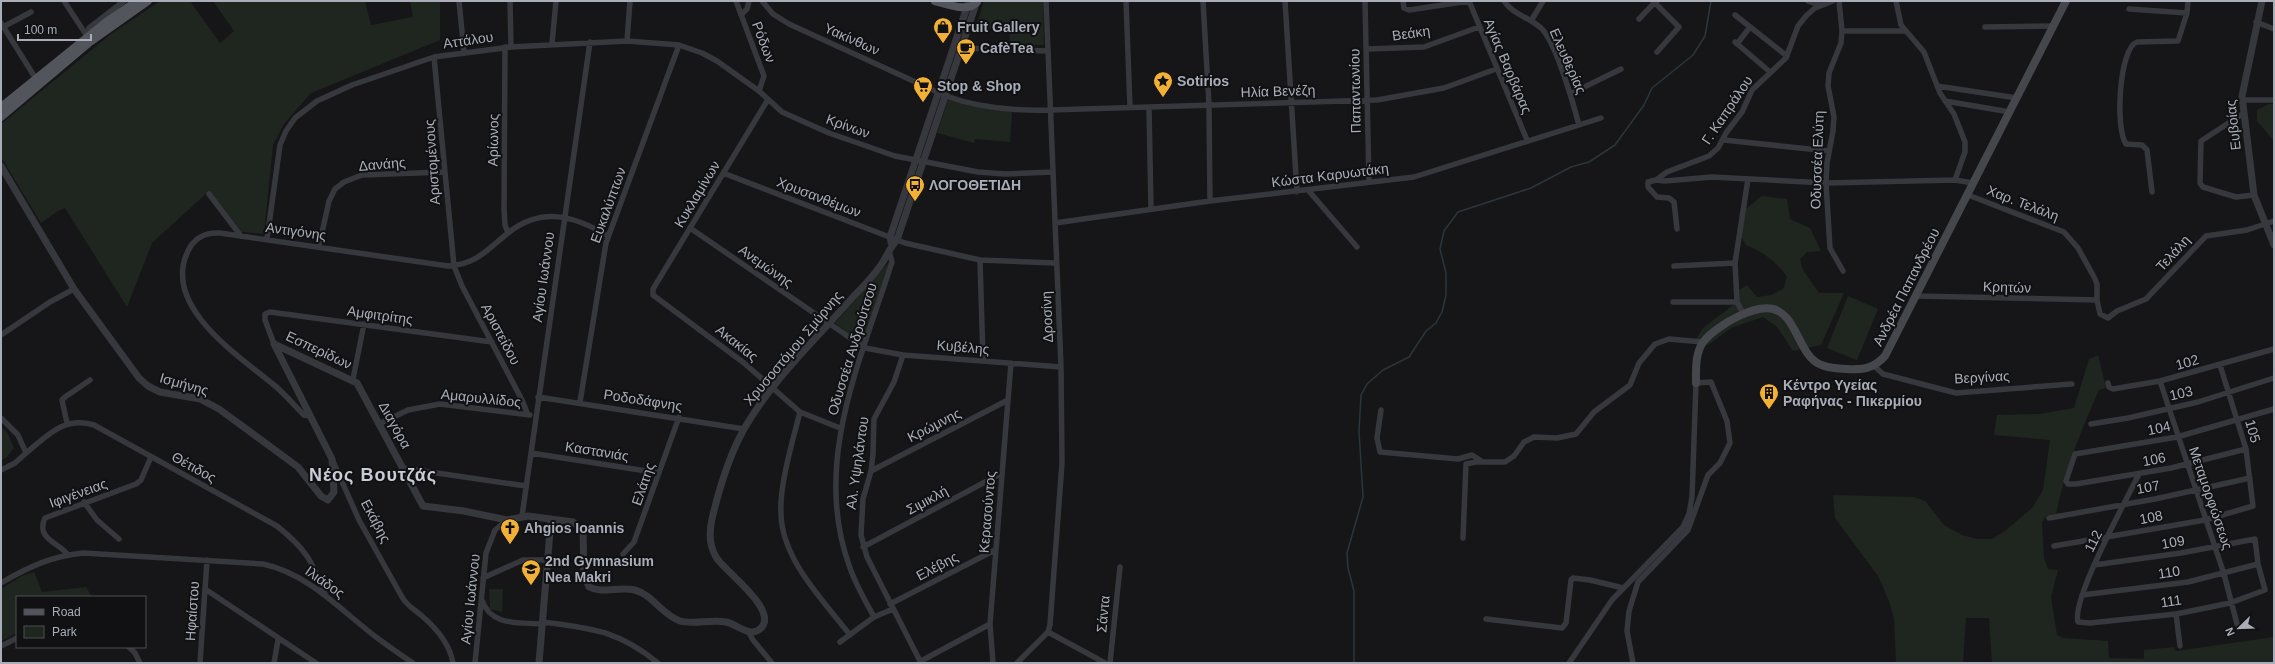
<svg xmlns="http://www.w3.org/2000/svg" width="2275" height="664" viewBox="0 0 2275 664" font-family="Arial,sans-serif">
<style>
.green{fill:#1e261f}
.lines{fill:none;stroke-linecap:round;stroke-linejoin:round}
.stream{stroke:#2c353c;stroke-width:1.5}
.minor{stroke:#37383d;stroke-width:5.5}
.tertiary{stroke:#37383d;stroke-width:7}
.secondary{stroke:#45474d;stroke-width:8}
.primary{stroke:#53555c;stroke-width:8}
.labels{text-anchor:middle;stroke-width:4;stroke-linejoin:round;paint-order:stroke}
.poi-label{font-size:14px;font-weight:bold;fill:#a8adb8;stroke:#111113;text-anchor:start}
.street-label{font-size:14px;fill:#a8adb8;stroke:#111113}
.district-label{font-size:18px;font-weight:bold;letter-spacing:1px;fill:#c9ccd4;stroke:#111113}
</style>
<rect width="100%" height="100%" fill="#161618"/>
<path class="green" d="M160,1H190L220,43L234,31L213,1H365L371,25L413,17L410,1H440V40L311,93L284,124L273,145L264,234L242,232L209,191L152,243L127,307L65,208L58,211L41,223L1,157V124L111,34Z
M984,1H1043L1044,45H1010L1009,28L975,29Z
M948,100L1012,112L1010,142L975,139L974,143L937,133Z
M2269,104H2274V141L2257,121V110Z
M1762,196L1787,199L1790,219L1810,228L1821,251L1807,252L1800,259L1803,270L1819,293H1844L1821,345L1793,351L1777,327L1763,317L1731,328L1708,345L1696,339L1703,328L1737,302L1736,292L1747,285L1757,297L1771,295L1783,289L1787,277C1778,263 1762,251 1746,245L1740,235L1743,211Z
M890,261L862,344L835,323Z
M1848,296L1878,309L1857,360L1827,348Z
M2098,355L2106,388L2099,390C2081,431 2065,470 2056,514L2047,515L2042,522L2044,558L2048,569L2058,570L2051,597L2057,635L2063,638L2108,641L2109,658L2144,659V650L2174,647L2176,651L2274,637V663H1992L1989,618H1966L1963,663H1896L1894,619L1889,601L1878,576L1835,518L1833,495L1914,497L1925,501L1944,525L1962,535L1977,539H1992L2005,531L2033,507L2043,490L2050,440L1994,435L1997,415L2039,414L2074,408L2089,359Z
M1,427L7,432L14,448L6,458L1,460Z
M34,572L42,592L86,587L92,597H17V633L1,641V589L22,576Z
M489,589H503L502,612L490,609Z"/>
<g class="lines">
<path class="stream" d="M1354,663V591L1348,568L1347,553L1363,497L1359,431L1361,395L1367,384L1383,370L1409,357L1426,331L1436,323L1442,312L1446,295V273L1440,249L1444,231L1458,212L1531,188L1571,167L1589,162L1615,145L1644,105L1652,88L1693,55L1705,36L1711,1"/>
<path class="minor" d="M64,1L87,36
M459,1L464,52
M510,1L511,47
M736,1L764,76L759,91
M762,1L773,14L789,24L946,96C979,108 1015,111 1050,110L1377,100L1444,88L1496,69
M1126,1L1130,107
M1203,1L1209,105L1210,201
M1285,1L1297,192
M1365,1L1369,182
M1403,1L1404,8L1409,10L1469,1L1527,140
M1504,1C1513,15 1532,18 1543,30C1557,47 1573,102 1579,125
M1656,1L1657,5L1679,27L1657,52
M1808,1L1821,5
M1839,1L1842,31L1841,43L1829,73L1828,86L1834,117L1833,131L1827,163L1826,183L1830,248L1843,271
M1896,1L1901,25L1924,52L1940,93L1954,114L1965,142V152L1955,180
M2129,9L2187,13
M741,15L747,9L749,1
M1735,15L1787,56
M1639,19L1656,1
M1531,21L1543,1
M2256,22L2274,29
M1,23L36,79
M1985,27L2053,26
M1,28L31,12
M1842,31H1904
M87,37L89,28L124,1
M627,41L630,1
M1735,42L1770,72
M552,44L556,1
M1737,44L1750,27
M505,47L504,209L505,225L508,233
M962,48L1048,51
M1367,49L1424,47L1479,27
M434,57L454,266L462,286L522,400L528,415
M1937,86L2017,98
M1570,94L1621,69
M2242,100H2274
M767,101L653,289V295L744,363L800,412L840,428
M1945,101L2010,112
M1149,107L1151,209
M2244,113L2201,141L2200,183L2203,187L2236,197L2254,195
M1724,140L1829,151
M723,173L905,243L980,260L1056,263
M1656,180L1667,172L1709,156L1718,148L1726,133L1742,112L1752,90L1786,58L1798,26L1806,16L1815,8L1833,1
M1308,190L1357,247
M2152,192L2147,150L2142,145L2126,144C2115,129 2119,48 2137,42L2178,41L2187,13L2188,1
M209,194L241,236
M1968,195L2064,232L2078,248L2094,277L2097,284V300L2100,314L2108,318L2117,311L2146,299L2206,236L2247,230L2274,221
M1055,223L1210,201L1414,177L1601,118
M690,228L865,348L903,355L1061,367
M1677,229L1674,202L1669,198L1657,197L1648,187V182L1656,180L1665,181L1712,177L1826,183L1955,180L1973,183
M267,239L280,145L286,131L295,118L317,101L352,85L434,57L511,47L627,41L679,45L702,53L717,61L759,91L782,112L829,133L895,156L978,172L1005,174L1053,172
M319,246L329,201L335,189L344,182L362,175L445,172
M980,260L983,360
M1674,266L1735,263
M1916,296L2097,300
M1673,302H1737
M1744,315L1737,302L1735,263L1748,179
M1,335L50,302L74,289
M274,344L265,320V314L270,312L492,342
M903,355L894,382L874,419L873,454L871,471L863,499L861,535L867,557L921,663
M1874,366L1883,374L1956,393L2072,384
M353,379L364,324
M2160,381L2224,574L2237,624
M2108,383L2109,387L2113,389L2160,381L2274,349
M538,397L744,429
M580,402L606,243L679,45
M1381,410L1377,438L1380,452L1458,459L1472,455L1483,462
M800,412C793,440 779,486 781,514C782,560 824,601 850,635
M310,416L304,415C294,405 285,394 274,385C239,356 161,306 188,251C194,238 206,232 220,233L448,266C476,265 488,249 508,233C542,206 575,216 608,236
M1,418L18,435L26,453L15,463L1,470
M67,423L62,400L65,397L90,380
M379,424L408,410L440,404L530,415
M2091,424L2128,418L2198,402L2274,378
M2246,449L2171,468L2076,484H2068L2066,481L2075,454L2177,437L2274,409
M26,453C48,435 64,416 94,425L277,526C307,550 311,560 325,594
M531,453L659,473
M332,459L359,520L402,597C407,606 414,609 422,616C436,628 450,645 453,663
M403,468L526,486
M871,471L1008,400
M84,502L97,520L119,539
M522,516L590,42
M2049,518L2155,499L2250,478
M1463,538L1466,464L1476,462H1505L1514,456L1524,442L1534,437L1557,438L1576,434L1594,412L1630,385L1639,363L1655,344L1669,339L1703,342
M2054,546L2205,520L2253,506L2246,449L2220,365
M863,547L1002,473
M623,554L634,542L679,417
M68,555C60,543 35,539 45,518L136,484L141,480L151,457
M2094,565L2181,553L2255,539L2258,564L2265,590L2230,603L2176,614L2090,623L2078,622C2071,600 2127,499 2139,474
M483,578L523,560H548
M1,583C28,567 52,556 83,553L263,564C310,574 343,613 380,640C391,648 402,656 413,663
M205,589L316,663
M2082,595L2188,582L2258,564
M482,600C491,627 519,622 543,624
M890,604L995,550
M2176,614L2180,646
M874,617C865,600 855,584 849,565C812,462 861,360 892,262L889,251
M1486,619L1562,628L1566,623L1571,580L1573,578L1590,580L1623,588
M543,622C593,629 618,630 658,663
M748,631L753,640L772,663
M1048,632L1105,663
M840,642L874,617L893,609
M1,646L17,638
M129,647L135,653L140,663
M921,661L990,624
M200,663L207,560
M274,663L278,640
M475,663L486,553L495,530L507,520
M993,663L990,624L1011,363
M1017,663L1048,632L1050,625L1062,463L1061,367L1046,1
M1110,663L1120,567
M1569,663L1612,600L1683,527L1689,514L1692,497L1696,383L1711,382L1727,421L1730,443L1720,463L1708,475L1688,530L1638,582L1629,611L1627,631L1633,663"/>
<path class="tertiary" d="M2262,1L2242,96L2254,195L2274,245
M1,166L74,289L139,378L148,386L160,392L200,399L219,409L298,467L321,496L328,500L334,492L332,459L274,344
M892,246L890,237L969,1
M274,344L357,383L423,506L464,511L507,520L528,516L573,522L583,531L584,575L589,587C602,594 620,586 635,590C653,595 662,615 680,621C693,625 711,619 726,622C737,624 752,640 762,627C777,608 724,571 716,557C709,545 709,532 712,519C719,489 729,456 744,429C772,380 816,339 853,297C863,287 873,276 881,265C887,256 890,247 897,240L977,1
M539,663L551,519"/>
<path class="secondary" d="M1696,383C1696,369 1695,352 1704,341C1716,326 1759,300 1778,311C1786,315 1790,322 1794,329C1810,359 1811,368 1847,369C1864,370 1874,368 1885,356L2066,1"/>
<path class="primary" d="M935,1C947,4 968,13 977,2
M1,107L106,22L137,1
M1,117L90,42L148,1"/>
</g>
<defs>
<g id="shop-pin" transform="scale(1)"><path d="M0 17L-7.5 6A9.5 9.5 0 1 1 7.5 6Z" fill="#f2b134" stroke="#111113"/><path d="M-5-2.5h2.3a2.7 3.5 0 0 1 5.4 0H5L5.5 6h-11ZM-1.5-2.5h3a1.5 2.3 0 0 0-3 0Z" fill="#111"/></g>
<g id="cafe-pin" transform="scale(1)"><path d="M0 17L-7.5 6A9.5 9.5 0 1 1 7.5 6Z" fill="#f2b134" stroke="#111113"/><path d="M-5.5-4.5H6V0H3Q3 3.5 0 3.5H-2.5Q-5.5 3.5-5.5 0ZM3-3.2v2h1.7v-2ZM-6 4.5H4V6H-6Z" fill="#111"/></g>
<g id="sight-pin" transform="scale(1)"><path d="M0 17L-7.5 6A9.5 9.5 0 1 1 7.5 6Z" fill="#f2b134" stroke="#111113"/><path d="M0-6L1.8-2.2L6-1.7L2.9 1.2L3.7 5.4L0 3.3L-3.7 5.4L-2.9 1.2L-6-1.7L-1.8-2.2Z" fill="#111"/></g>
<g id="supermarket-pin" transform="scale(1)"><path d="M0 17L-7.5 6A9.5 9.5 0 1 1 7.5 6Z" fill="#f2b134" stroke="#111113"/><path d="M-6-5.5h2.5l.6 2H6L4.5 2H-2.5L-4.4-4H-6ZM-1.5 3.2a1.3 1.3 0 1 0 .1 0ZM3 3.2a1.3 1.3 0 1 0 .1 0Z" fill="#111"/></g>
<g id="bus-pin" transform="scale(1)"><path d="M0 17L-7.5 6A9.5 9.5 0 1 1 7.5 6Z" fill="#f2b134" stroke="#111113"/><path d="M-5-6H5V4H4V6H2V4H-2V6H-4V4H-5ZM-3.5-4V0h7V-4ZM-3.5 1.2v1.5H-2V1.2ZM2 1.2v1.5H3.5V1.2Z" fill="#111"/></g>
<g id="building-pin" transform="scale(1)"><path d="M0 17L-7.5 6A9.5 9.5 0 1 1 7.5 6Z" fill="#f2b134" stroke="#111113"/><path d="M-4-6H4V6H1V3H-1V6H-4ZM-2.5-4.3h1.7v1.8h-1.7ZM.8-4.3h1.7v1.8H.8ZM-2.5-1h1.7V.8h-1.7ZM.8-1h1.7V.8H.8Z" fill="#111"/></g>
<g id="church-pin" transform="scale(1)"><path d="M0 17L-7.5 6A9.5 9.5 0 1 1 7.5 6Z" fill="#f2b134" stroke="#111113"/><path d="M-1.2-6h2.4v3.5h3.3v2.4h-3.3V6h-2.4V-.1h-3.3v-2.4h3.3Z" fill="#111"/></g>
<g id="school-pin" transform="scale(1)"><path d="M0 17L-7.5 6A9.5 9.5 0 1 1 7.5 6Z" fill="#f2b134" stroke="#111113"/><path d="M0-5L7-2L0 1L-7-2ZM-4 1L0 2.5L4 1V4Q0 6-4 4Z" fill="#111"/></g>
</defs>
<g fill-rule="evenodd">
<use href="#shop-pin" x="943" y="27"/>
<use href="#cafe-pin" x="966" y="48"/>
<use href="#sight-pin" x="1163" y="81"/>
<use href="#supermarket-pin" x="923" y="86"/>
<use href="#bus-pin" x="915" y="185"/>
<use href="#building-pin" x="1769" y="393"/>
<use href="#church-pin" x="510" y="528"/>
<use href="#school-pin" x="531" y="569"/>
</g>
<g class="labels">
<g class="poi-label">
<text x="957" y="32">Fruit Gallery</text>
<text x="980" y="53">CafèTea</text>
<text x="1177" y="86">Sotirios</text>
<text x="937" y="91">Stop &amp; Shop</text>
<text x="929" y="190">ΛΟΓΟΘΕΤΙΔΗ</text>
<text x="1783" y="390">Κέντρο Υγείας<tspan x="1783" dy="16">Ραφήνας - Πικερμίου</tspan></text>
<text x="524" y="533">Ahgios Ioannis</text>
<text x="545" y="566">2nd Gymnasium<tspan x="545" dy="16">Nea Makri</tspan></text>
</g>
<g class="street-label">
<text transform="translate(1411 33) rotate(-8)" y="5">Βεάκη</text>
<text transform="translate(852 39) rotate(24)" y="5">Υακίνθων</text>
<text transform="translate(468 40) rotate(-8)" y="5">Αττάλου</text>
<text transform="translate(764 42) rotate(69)" y="5">Ρόδων</text>
<text transform="translate(1568 61) rotate(66)" y="5">Ελευθερίας</text>
<text transform="translate(1508 66) rotate(67)" y="5">Αγίας Βαρβάρας</text>
<text transform="translate(1278 91) rotate(-2)" y="5">Ηλία Βενέζη</text>
<text transform="translate(1355 91) rotate(-91)" y="5">Παπαντωνίου</text>
<text transform="translate(1727 110) rotate(-56)" y="5">Γ. Καπράλου</text>
<text transform="translate(2233 125) rotate(-96)" y="5">Ευβοίας</text>
<text transform="translate(848 126) rotate(20)" y="5">Κρίνων</text>
<text transform="translate(493 140) rotate(-89)" y="5">Αρίωνος</text>
<text transform="translate(1817 160) rotate(-88)" y="5">Οδυσσέα Ελύτη</text>
<text transform="translate(432 162) rotate(-94)" y="5">Αριστομένους</text>
<text transform="translate(382 164) rotate(-5)" y="5">Δανάης</text>
<text transform="translate(1330 175) rotate(-7)" y="5">Κώστα Καρυωτάκη</text>
<text transform="translate(697 194) rotate(-59)" y="5">Κυκλαμίνων</text>
<text transform="translate(819 197) rotate(21)" y="5">Χρυσανθέμων</text>
<text transform="translate(2023 203) rotate(21)" y="5">Χαρ. Τελάλη</text>
<text transform="translate(608 205) rotate(-70)" y="5">Ευκαλύπτων</text>
<text transform="translate(296 231) rotate(8)" y="5">Αντιγόνης</text>
<text transform="translate(2173 253) rotate(-48)" y="5">Τελάλη</text>
<text transform="translate(766 266) rotate(35)" y="5">Ανεμώνης</text>
<text transform="translate(543 277) rotate(-82)" y="5">Αγίου Ιωάννου</text>
<text transform="translate(1906 287) rotate(-63)" y="5">Ανδρέα Παπανδρέου</text>
<text transform="translate(2007 287) rotate(2)" y="5">Κρητών</text>
<text transform="translate(380 315) rotate(8)" y="5">Αμφιτρίτης</text>
<text transform="translate(1047 317) rotate(-92)" y="5">Δροσίνη</text>
<text transform="translate(501 334) rotate(62)" y="5">Αριστείδου</text>
<text transform="translate(737 343) rotate(38)" y="5">Ακακίας</text>
<text transform="translate(963 347) rotate(5)" y="5">Κυβέλης</text>
<text transform="translate(793 348) rotate(-50)" y="5">Χρυσοστόμου Σμύρνης</text>
<text transform="translate(852 349) rotate(-73)" y="5">Οδυσσέα Ανδρούτσου</text>
<text transform="translate(319 350) rotate(25)" y="5">Εσπερίδων</text>
<text transform="translate(2187 362) rotate(-16)" y="5">102</text>
<text transform="translate(1982 377) rotate(-3)" y="5">Βεργίνας</text>
<text transform="translate(184 384) rotate(16)" y="5">Ισμήνης</text>
<text transform="translate(2181 393) rotate(-13)" y="5">103</text>
<text transform="translate(481 398) rotate(6)" y="5">Αμαρυλλίδος</text>
<text transform="translate(643 400) rotate(9)" y="5">Ροδοδάφνης</text>
<text transform="translate(395 425) rotate(61)" y="5">Διαγόρα</text>
<text transform="translate(934 425) rotate(-27)" y="5">Κρώμνης</text>
<text transform="translate(2159 428) rotate(-12)" y="5">104</text>
<text transform="translate(2253 431) rotate(74)" y="5">105</text>
<text transform="translate(597 451) rotate(9)" y="5">Καστανιάς</text>
<text transform="translate(2154 459) rotate(-11)" y="5">106</text>
<text transform="translate(857 463) rotate(-82)" y="5">Αλ. Υψηλάντου</text>
<text transform="translate(194 467) rotate(29)" y="5">Θέτιδος</text>
<text transform="translate(643 484) rotate(-71)" y="5">Ελάτης</text>
<text transform="translate(2148 487) rotate(-10)" y="5">107</text>
<text transform="translate(78 493) rotate(-20)" y="5">Ιφιγένειας</text>
<text transform="translate(2211 498) rotate(71)" y="5">Μεταμορφώσεως</text>
<text transform="translate(927 500) rotate(-28)" y="5">Σιμικλή</text>
<text transform="translate(987 512) rotate(-85)" y="5">Κερασούντος</text>
<text transform="translate(2151 517) rotate(-11)" y="5">108</text>
<text transform="translate(376 521) rotate(62)" y="5">Εκάβης</text>
<text transform="translate(2093 541) rotate(-63)" y="5">112</text>
<text transform="translate(2173 542) rotate(-10)" y="5">109</text>
<text transform="translate(937 566) rotate(-28)" y="5">Ελέβης</text>
<text transform="translate(2169 572) rotate(-9)" y="5">110</text>
<text transform="translate(325 582) rotate(35)" y="5">Ιλιάδος</text>
<text transform="translate(470 599) rotate(-84)" y="5">Αγίου Ιωάννου</text>
<text transform="translate(2171 601) rotate(-8)" y="5">111</text>
<text transform="translate(192 611) rotate(-86)" y="5">Ηφαίστου</text>
<text transform="translate(1103 614) rotate(-85)" y="5">Σάντα</text>
</g>
<g class="district-label">
<text x="373" y="481">Νέος Βουτζάς</text>
</g>
</g>
<rect width="2275" height="664" fill="none" stroke="#a8adb8" stroke-width="4"/>
<rect x="16" y="596" width="130" height="52" fill="#111113" stroke="#4d4f55"/>
<rect x="24" y="609" width="20" height="6" fill="#53555c" stroke="#4d4f55"/>
<text x="52" y="616" font-size="12" fill="#a8adb8">Road</text>
<rect x="24" y="626" width="20" height="12" fill="#1e261f" stroke="#4d4f55"/>
<text x="52" y="636" font-size="12" fill="#a8adb8">Park</text>
<g transform="translate(2239 628) rotate(247)" stroke="#111113" stroke-width="3" paint-order="stroke">
<path d="M0-3L7 15L0 10L-7 15Z" fill="#a8adb8"/>
<text y="-6" font-size="11" font-weight="bold" text-anchor="middle" fill="#a8adb8">N</text>
</g>
<path d="M18 34v6h73v-6" fill="none" stroke="#a8adb8" stroke-width="2"/>
<text x="24" y="34" font-size="12" fill="#a8adb8" stroke="#111113" stroke-width="3" paint-order="stroke">100 m</text>
</svg>
